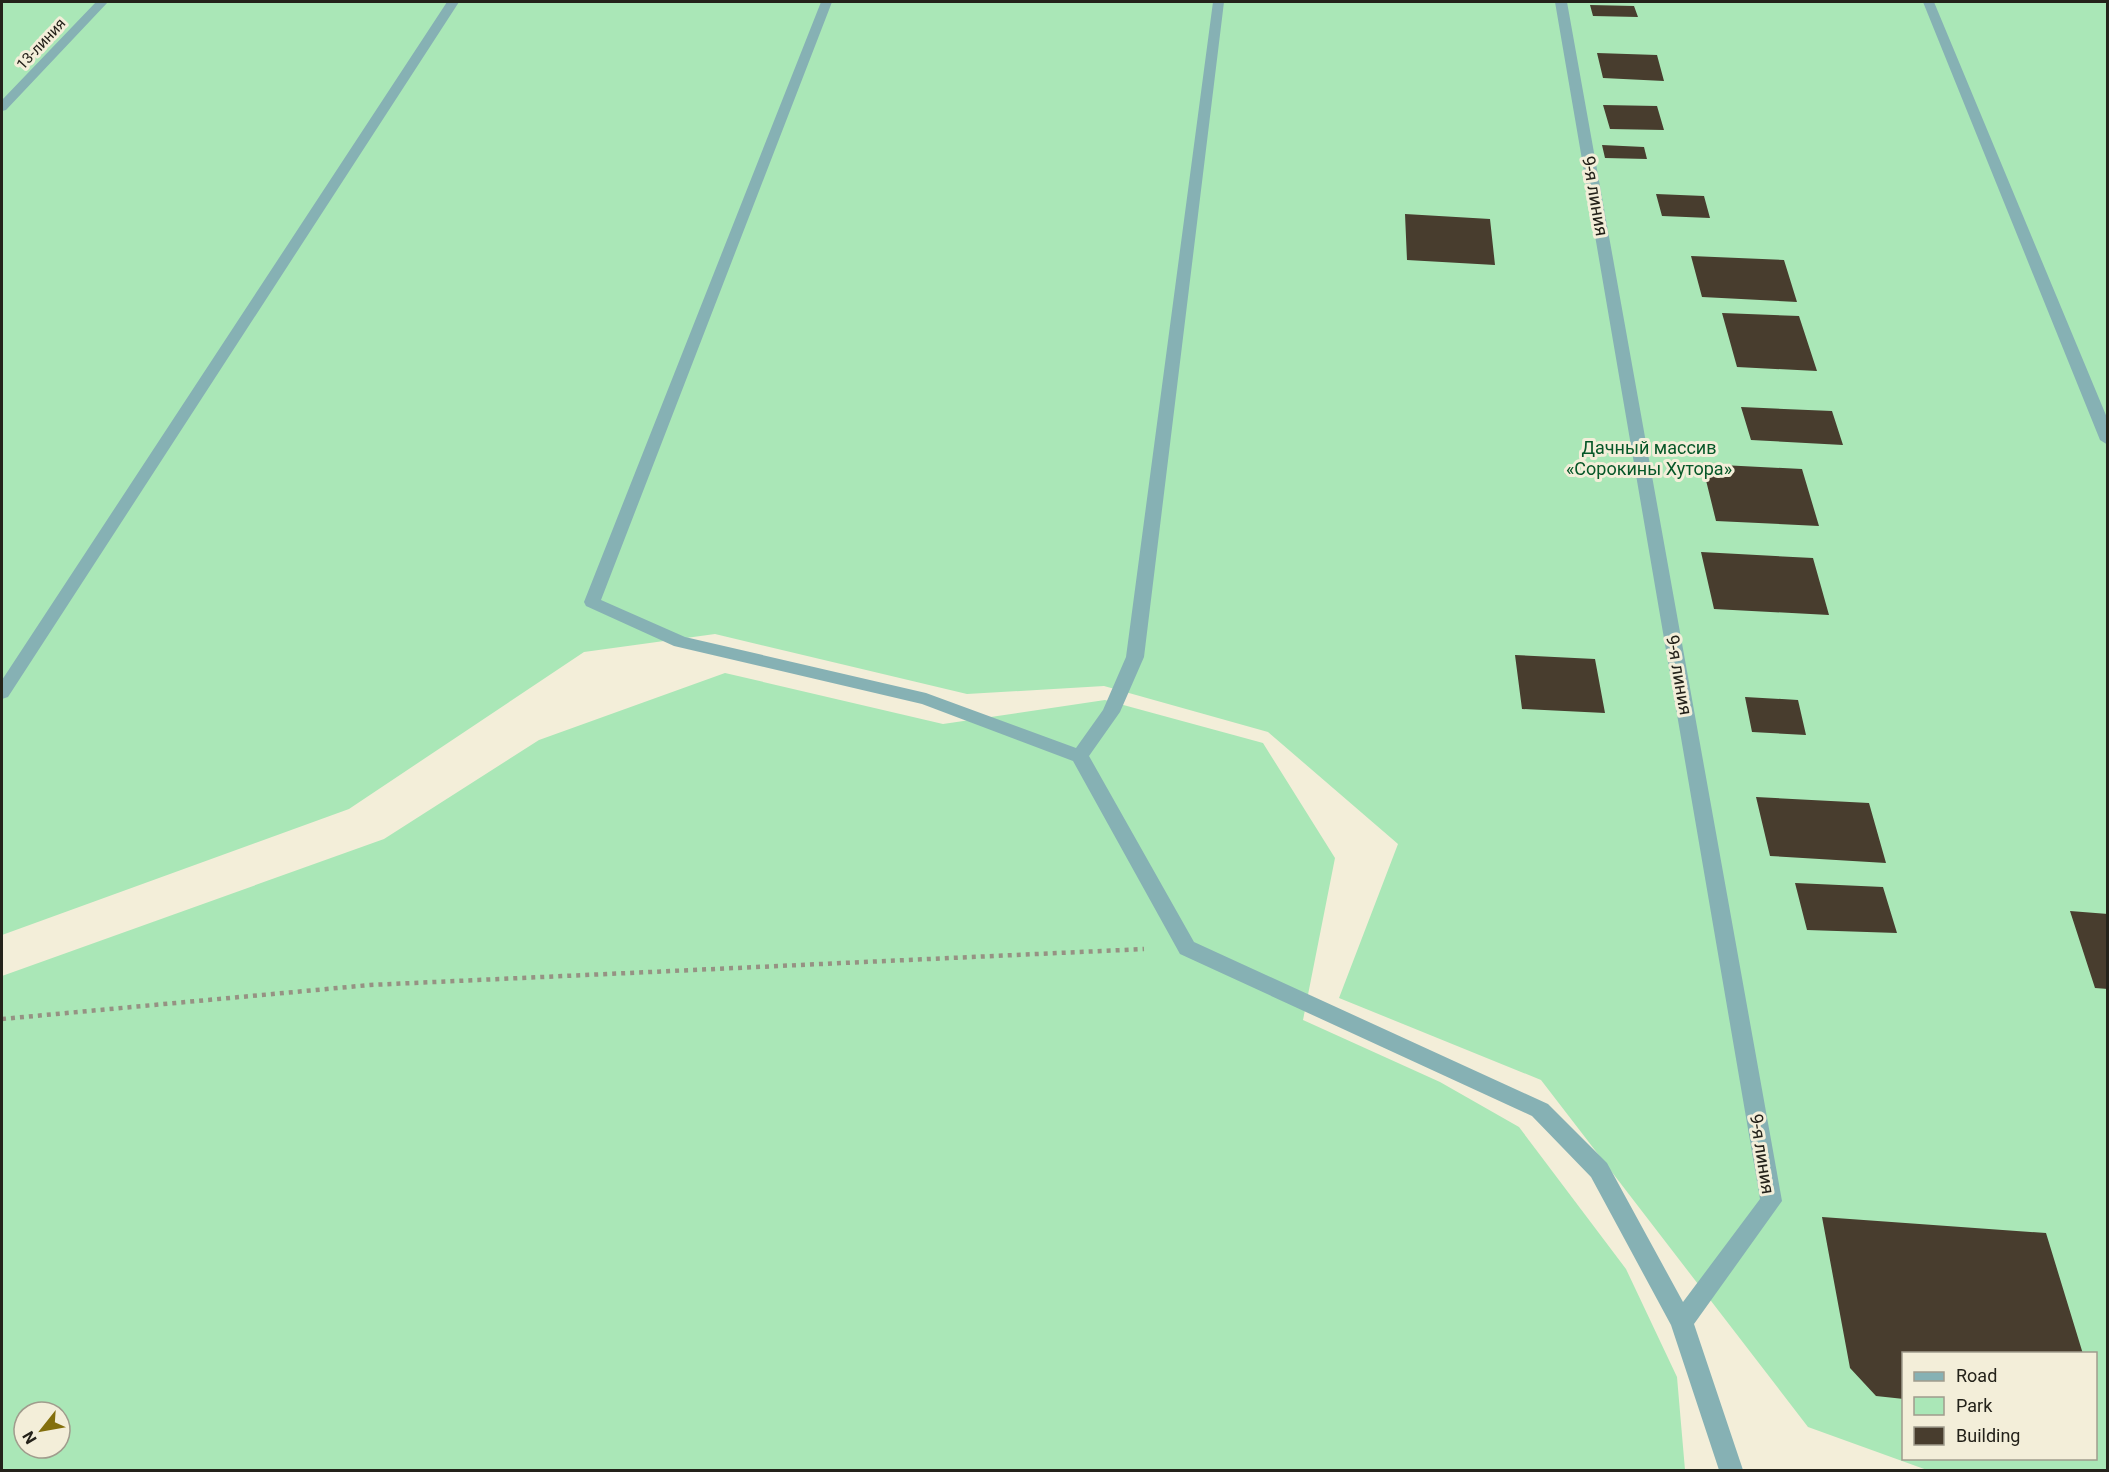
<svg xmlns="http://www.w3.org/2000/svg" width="2109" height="1472" viewBox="0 0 2109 1472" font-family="Roboto,sans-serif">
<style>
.green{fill:#aae7b7;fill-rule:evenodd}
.building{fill:#483d2e}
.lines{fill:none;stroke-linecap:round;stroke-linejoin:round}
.path{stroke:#969283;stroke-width:4.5;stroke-dasharray:4 5;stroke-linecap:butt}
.minor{fill:#86b1b4;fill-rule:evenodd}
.labels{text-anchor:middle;stroke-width:6;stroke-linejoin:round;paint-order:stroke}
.far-street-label{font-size:15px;fill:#24221a;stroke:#f3eed9}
.street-label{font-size:18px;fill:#24221a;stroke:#f3eed9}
.park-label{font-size:18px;fill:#065728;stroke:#f3eed9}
</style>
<rect width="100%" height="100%" fill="#f3eed9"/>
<path class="green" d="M2,2H2107V1470H1927L1808,1427L1541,1080L1339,998L1398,844L1268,732L1104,686L967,694L715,634L584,652L349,809L2,935ZM1904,1354H2096V1458H1904Z
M725,673L943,724L1105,700L1263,743L1335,858L1303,1020L1440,1082L1519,1127L1626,1269L1677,1377L1685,1470H2V976L384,839L539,740ZM24,1412H60V1448H24Z"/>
<path class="building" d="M1590,5L1634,6L1638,17L1593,16Z
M1597,53L1657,55L1664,81L1603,78Z
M1603,105L1657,106L1664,130L1610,129Z
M1602,145L1644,147L1647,159L1605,158Z
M1656,194L1704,196L1710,218L1662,216Z
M1405,214L1490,219L1495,265L1407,260Z
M1691,256L1784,260L1797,302L1702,297Z
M1722,313L1799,316L1817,371L1737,367Z
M1741,407L1832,411L1843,445L1751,440Z
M1702,464L1802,469L1819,526L1716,521Z
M1701,552L1813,558L1829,615L1714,609Z
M1515,655L1595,659L1605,713L1522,709Z
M1745,697L1798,700L1806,735L1752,732Z
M1756,797L1869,803L1886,863L1770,856Z
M1795,883L1883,887L1897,933L1807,930Z
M2070,911L2108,914V989L2095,988Z
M1822,1217L2046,1233L2083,1354H1904V1399L1876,1396L1850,1368Z"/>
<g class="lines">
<path class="path" d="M2,1019L370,985L1144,949"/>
<path class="minor" d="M96,2H108L6,110L2,111V100Z
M447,2H459L8,697L2,699V680Z
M821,2H832L601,600L685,637L926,693L1076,748L1103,710L1126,657L1213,2H1224L1144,657L1120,712L1089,756L1194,942L1548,1104L1607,1163L1683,1302L1760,1199L1555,2H1567L1782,1201L1694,1324L1743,1470H1719L1671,1325L1591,1177L1532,1116L1180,954L1073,761L922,704L674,646L586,606L584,602Z
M1923,2H1934L2108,420V445L2100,440Z"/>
</g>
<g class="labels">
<g class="far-street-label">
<text transform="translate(41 44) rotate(-47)" y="5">13-линия</text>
</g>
<g class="street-label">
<text transform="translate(1595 196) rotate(80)" y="6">9-я линия</text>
<text transform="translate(1679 675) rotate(80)" y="6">9-я линия</text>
<text transform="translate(1762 1154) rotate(81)" y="6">9-я линия</text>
</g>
<g class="park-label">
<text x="1649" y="454">Дачный массив<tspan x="1649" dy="21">«Сорокины Хутора»</tspan></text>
</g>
</g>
<rect width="2109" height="1472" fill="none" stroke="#24221a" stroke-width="6"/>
<rect x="1902" y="1352" width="195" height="108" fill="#f3eed9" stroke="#a09c8d" stroke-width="1.5"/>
<rect x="1914" y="1372" width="30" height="9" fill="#86b1b4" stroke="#a09c8d" stroke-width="1.5"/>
<text x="1956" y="1382" font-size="18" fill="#24221a">Road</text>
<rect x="1914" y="1397" width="30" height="18" fill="#aae7b7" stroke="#a09c8d" stroke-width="1.5"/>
<text x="1956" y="1412" font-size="18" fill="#24221a">Park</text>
<rect x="1914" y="1427" width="30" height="18" fill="#483d2e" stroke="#a09c8d" stroke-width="1.5"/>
<text x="1956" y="1442" font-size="18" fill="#24221a">Building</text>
<g transform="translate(42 1430) rotate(239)"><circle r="28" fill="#f3eed9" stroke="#a09c8d" stroke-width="1.5"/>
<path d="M0-4.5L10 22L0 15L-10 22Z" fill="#836f0d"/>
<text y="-9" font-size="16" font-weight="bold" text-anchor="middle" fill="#24221a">N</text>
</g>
</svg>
